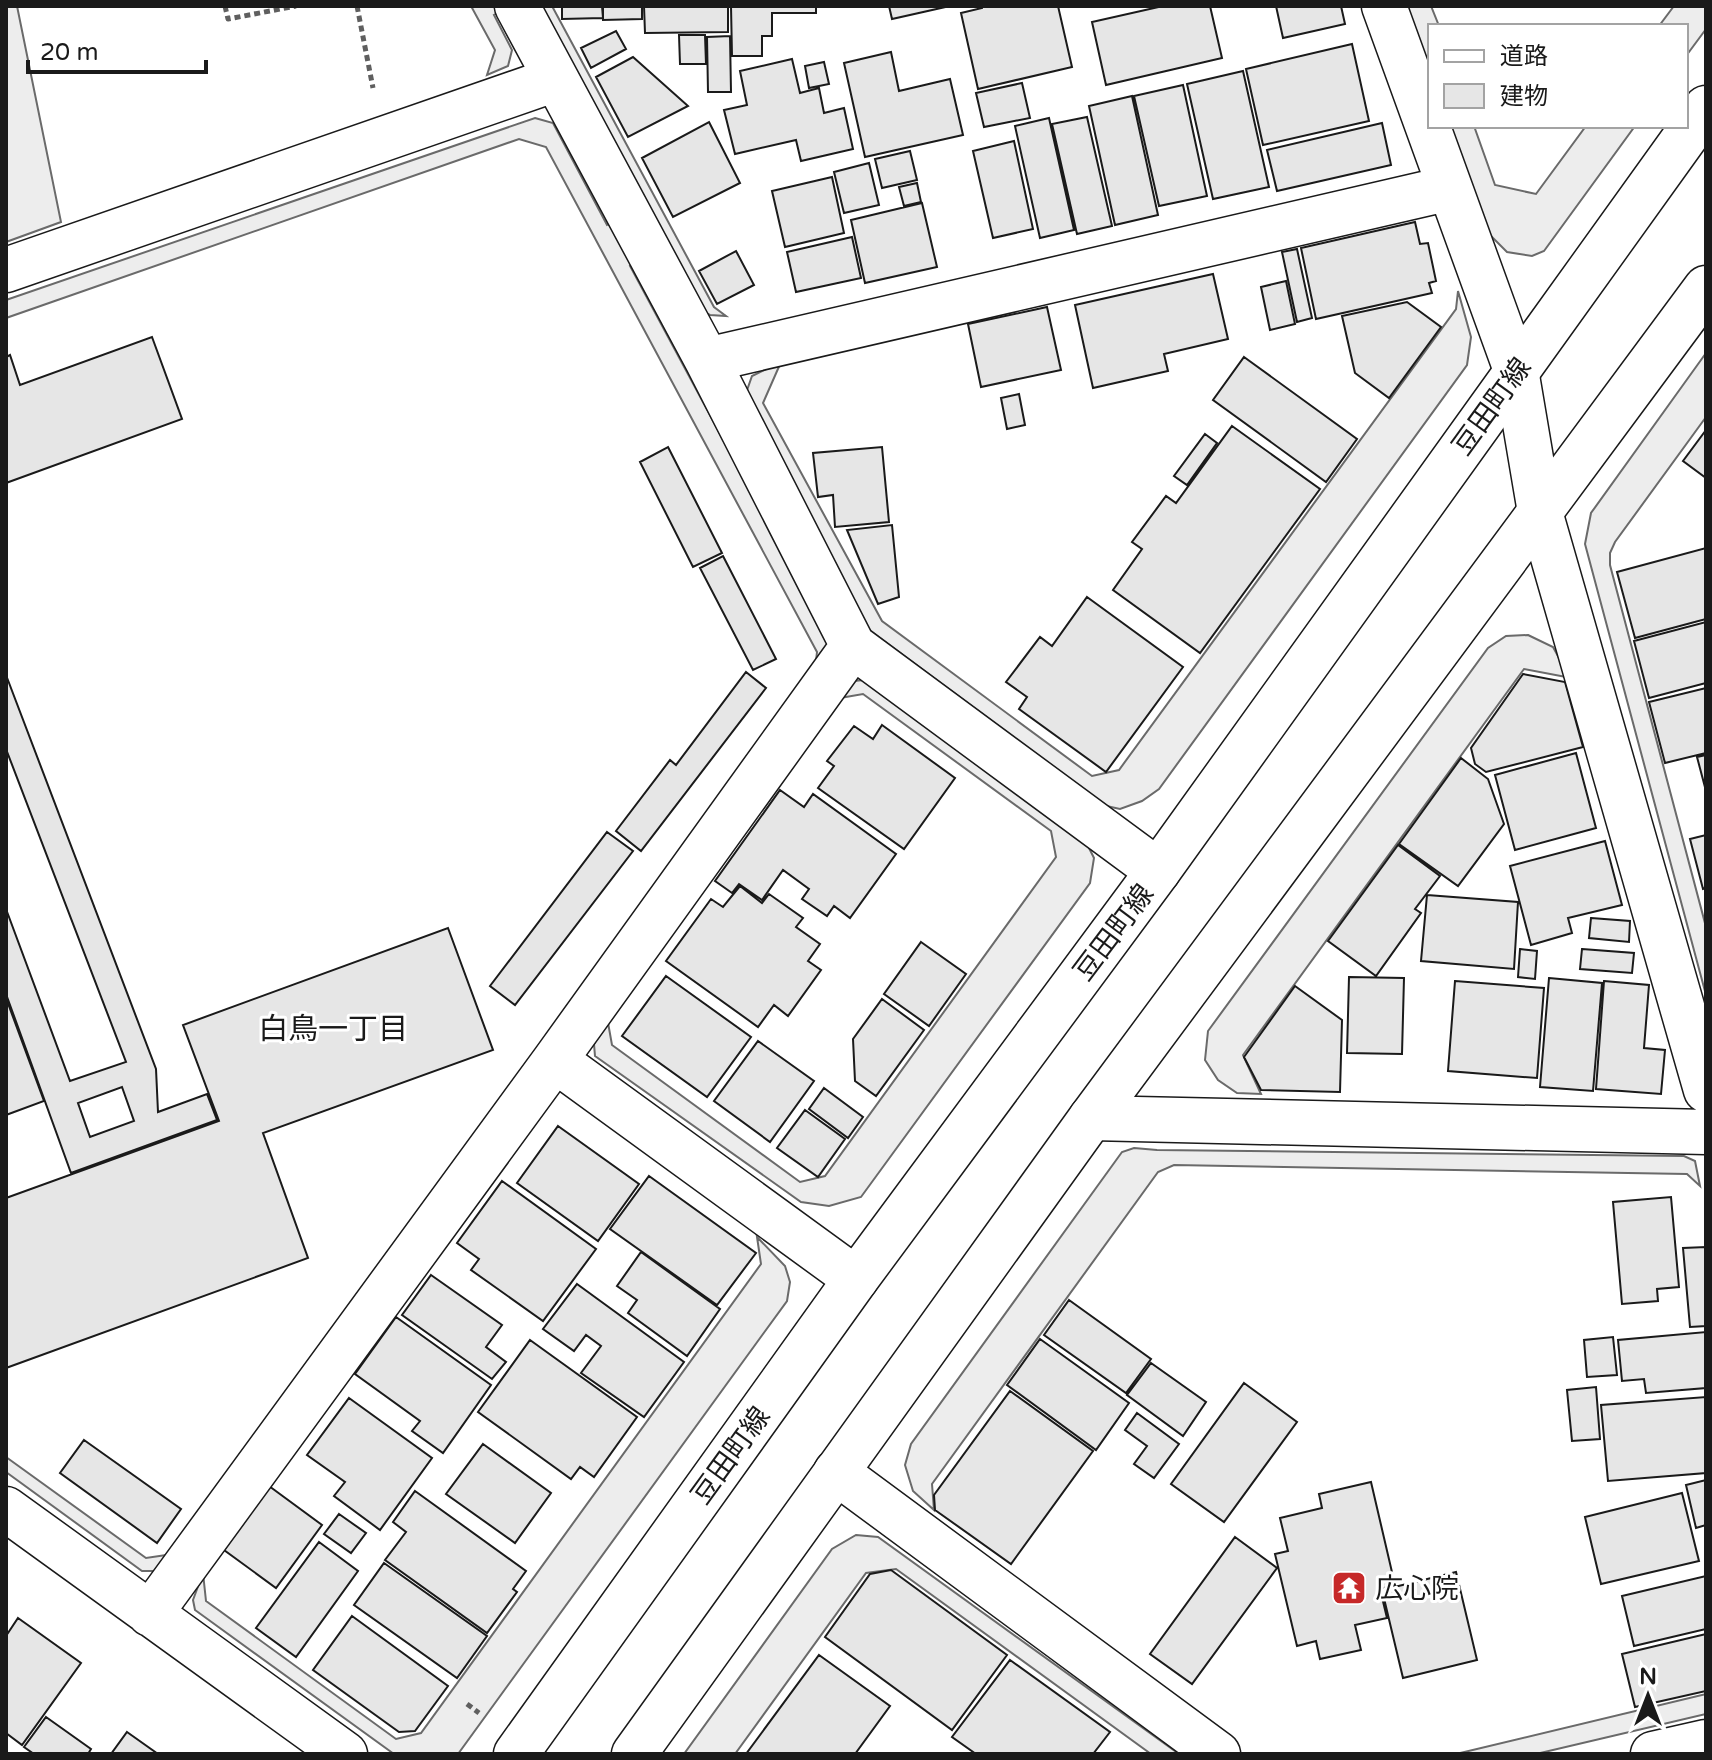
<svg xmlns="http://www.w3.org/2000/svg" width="1712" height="1760" viewBox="0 0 1712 1760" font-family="'Varela Round','Noto Sans JP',sans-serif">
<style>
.built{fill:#ededed;stroke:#6a6a6a;stroke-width:2}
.building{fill:#e6e6e6;stroke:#1a1a1a;stroke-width:2;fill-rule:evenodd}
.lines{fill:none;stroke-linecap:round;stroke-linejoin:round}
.street-casing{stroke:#1a1a1a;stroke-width:47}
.secondary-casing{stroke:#1a1a1a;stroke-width:47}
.path{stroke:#5f5f5f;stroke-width:5;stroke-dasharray:6 4;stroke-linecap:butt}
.street{stroke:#fff;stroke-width:44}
.secondary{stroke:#fff;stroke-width:44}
.labels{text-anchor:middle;stroke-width:6;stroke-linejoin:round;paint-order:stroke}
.street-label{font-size:28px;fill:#1a1a1a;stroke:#fff}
.poi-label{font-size:28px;fill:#1a1a1a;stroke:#fff;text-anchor:start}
.neighbourhood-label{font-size:30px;fill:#1a1a1a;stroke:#fff}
</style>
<rect width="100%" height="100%" fill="#fff"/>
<path class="built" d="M6,6H17L61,222L6,242Z
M471,6H502L504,10L494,15L512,50L508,66L487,75L495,50Z
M537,6H552L714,307L726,316L710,315L702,311Z
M1407,6H1431L1439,26H1430V70Z
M1674,6H1706V29L1686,56V26H1659Z
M535,118L553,123L607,225L617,220L639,261L630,266L830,639L826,655L815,669L817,652L546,147L519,139L6,318V300Z
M1450,126H1474L1495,185L1536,194L1586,126H1635L1544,251L1532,256L1507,252L1487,232Z
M1458,291L1471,337L1467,365L1159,789L1142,801L1120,809L1093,803L1037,755L863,625L745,396L752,376L781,362L763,403L882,621L1092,776L1119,770L1456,309Z
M1706,353V417L1615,542L1610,553V565L1706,927V995L1585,544L1591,513Z
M1528,635L1553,647L1565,669L1566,677L1524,669L1243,1055L1261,1094L1237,1093L1218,1080L1205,1060L1208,1031L1488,648L1506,636Z
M874,679L1083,836L1094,858L1090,883L861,1197L829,1206L801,1202L595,1056L594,1044L607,1017L612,1045L800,1182L825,1176L1056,857L1051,831L863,694L840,698L854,681Z
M1134,1148L1157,1150L1684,1156L1695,1161L1700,1186L1687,1174L1174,1165L1158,1172L932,1484L934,1510L913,1491L905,1465L911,1444L1122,1152Z
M757,1237L785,1266L790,1282L787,1301L458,1754H394L195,1610L193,1600L203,1573L206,1601L396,1739L421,1733L761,1264Z
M6,1457L146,1558L173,1554L154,1571H142L6,1472Z
M856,1535L878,1537L1179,1754H1151L896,1569L866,1573L735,1754H684L832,1549Z
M1706,1694V1714L1536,1754H1456Z"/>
<path class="building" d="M562,6H602L603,18L562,19Z
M603,6H642V19L603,20Z
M644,6H728V32L645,33Z
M731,6H816V13H772V36H762V56H732Z
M889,6H950L892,19Z
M982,6H1058L1072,67L978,89L961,13L982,8Z
M1163,6H1210L1222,58L1106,85L1092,22Z
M1276,6H1341L1345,24L1283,38Z
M616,31L626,49L591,68L581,48Z
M679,35H705L706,64H680Z
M730,36L731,92H708L707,37Z
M1352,44L1369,121L1263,145L1246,69Z
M891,52L899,91L950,79L963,135L865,157L844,63Z
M633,57L688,106L628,137L596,77Z
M792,59L800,93L819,88L824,113L844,108L853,149L801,161L796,140L735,154L724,110L747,105L740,71Z
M824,62L829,84L809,88L805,66Z
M1243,71L1269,187L1213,199L1187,84Z
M1022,83L1030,118L984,127L976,93Z
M1183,85L1207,196L1159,206L1134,96Z
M1132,96L1158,215L1115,225L1089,106Z
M1087,117L1112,226L1077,234L1052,124Z
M1049,118L1074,230L1040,238L1015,126Z
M709,122L740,183L673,217L642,158Z
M1382,123L1391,165L1277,191L1267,150Z
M1014,141L1033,229L993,238L973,151Z
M910,151L917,180L882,188L875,159Z
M869,163L879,205L844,213L834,172Z
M832,177L844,233L785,247L772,191Z
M917,183L921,202L904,206L899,187Z
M922,203L937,267L865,283L851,220Z
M1415,222L1420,244L1428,243L1436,281L1429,283L1432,293L1316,319L1301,248Z
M852,237L861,278L796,292L787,252Z
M1297,249L1312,318L1297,322L1282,252Z
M736,251L754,285L717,304L699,271Z
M1213,274L1228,339L1164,354L1168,371L1093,388L1075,305Z
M1286,281L1295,324L1270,330L1261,287Z
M1407,302L1441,327L1389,398L1355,373L1342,316Z
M1047,307L1061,370L981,387L968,324Z
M152,337L182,419L6,483V357L10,355L20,385Z
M1244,357L1357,439L1326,482L1213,400Z
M1019,394L1025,425L1007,429L1001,398Z
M1232,426L1320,489L1200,653L1113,590L1142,549L1132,542L1166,496L1176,503Z
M1706,430V478L1683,461Z
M1205,434L1217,443L1187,485L1174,476Z
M668,447L722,553L693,567L640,462Z
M882,447L889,522L835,527L833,495L818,497L813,453Z
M892,525L899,597L878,604L847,530Z
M1706,548V619L1635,638L1617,572Z
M723,556L776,659L753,670L700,568Z
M1087,597L1183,667L1106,772L1019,709L1027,697L1006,682L1040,637L1052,646Z
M1706,622V683L1649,698L1634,641Z
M746,672L766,688L641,851L616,831L670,760L676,765Z
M1523,674L1565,682L1583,747L1486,772L1475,764L1471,748Z
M6,675L156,1069L158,1112L207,1094L217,1120L71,1173L6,994V909L70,1081L126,1062L6,749ZM122,1087L134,1121L90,1137L78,1103Z
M1706,688V753L1665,763L1649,702Z
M882,725L955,778L904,849L818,788L834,766L827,761L854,726L873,739Z
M1576,753L1596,828L1515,850L1495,775Z
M1706,755V791L1697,757Z
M1461,758L1488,779L1504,824L1458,886L1399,844Z
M780,790L804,807L813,794L896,854L850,918L834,906L827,916L802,899L809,889L783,870L762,900L739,884L732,893L715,881Z
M607,832L633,851L515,1005L490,986Z
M1706,835V888L1703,889L1690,839Z
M1605,841L1622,905L1568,918L1572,933L1531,945L1510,866Z
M1398,845L1440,876L1415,909L1421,913L1376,976L1328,941Z
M740,886L762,903L769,894L803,918L796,927L820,944L808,961L821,970L788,1016L774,1005L758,1027L666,961L711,899L723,907Z
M1427,895L1518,902L1514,969L1421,961Z
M1591,918L1630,921L1629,942L1589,938Z
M448,928L493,1050L263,1133L308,1258L6,1368V1198L219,1121L183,1025Z
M921,942L966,974L929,1026L884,994Z
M1520,949L1537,951L1535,979L1518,977Z
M1582,949L1634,953L1632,973L1580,969Z
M666,976L751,1037L707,1097L622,1036Z
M1349,977L1404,978L1402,1054L1347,1053Z
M1549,978L1602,983L1593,1091L1540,1087Z
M1455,981L1544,988L1537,1078L1448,1071Z
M1604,981L1649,985L1644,1048L1665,1050L1661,1094L1596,1089Z
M1295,986L1342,1020L1340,1092L1261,1090L1244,1057Z
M6,998L44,1101L6,1115Z
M882,999L924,1030L876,1096L855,1081L853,1039Z
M758,1041L814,1081L770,1142L714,1101Z
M824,1088L863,1117L848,1138L809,1109Z
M805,1110L845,1139L818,1177L777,1148Z
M558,1126L639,1184L598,1241L517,1183Z
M649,1176L756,1253L717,1305L610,1229Z
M502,1181L596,1249L543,1321L471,1270L479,1259L457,1243Z
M1671,1197L1679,1287L1657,1289L1658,1301L1622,1304L1613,1202Z
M1706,1247V1326L1690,1327L1683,1248Z
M641,1252L720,1309L687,1356L628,1313L637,1300L617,1286Z
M431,1275L502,1325L486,1347L506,1362L492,1379L402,1315Z
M577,1284L684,1362L644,1417L581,1373L601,1346L586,1335L574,1351L543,1329Z
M1069,1300L1151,1359L1126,1393L1044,1335Z
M396,1317L491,1385L443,1453L412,1431L420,1421L355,1374Z
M1706,1332V1388L1646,1393L1644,1379L1622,1381L1618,1340Z
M1613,1337L1617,1375L1587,1377L1584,1340Z
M1040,1339L1129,1403L1096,1450L1007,1385Z
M530,1340L637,1417L594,1477L580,1467L571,1479L478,1412Z
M1151,1363L1206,1402L1183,1436L1127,1395Z
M1244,1383L1297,1422L1224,1522L1171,1484Z
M1596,1387L1600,1439L1572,1441L1567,1390Z
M1010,1391L1093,1451L1011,1564L935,1510L934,1495Z
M1706,1397V1473L1608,1481L1601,1405Z
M349,1398L432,1458L380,1530L334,1496L345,1482L307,1455Z
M1137,1413L1179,1444L1154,1478L1134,1464L1147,1446L1125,1430Z
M84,1440L181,1509L157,1543L60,1473Z
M483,1444L551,1493L515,1543L446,1494Z
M1706,1480V1525L1696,1528L1686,1485Z
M1371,1482L1395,1585L1380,1589L1387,1618L1355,1625L1361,1650L1320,1659L1316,1641L1297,1646L1275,1554L1288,1551L1280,1518L1322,1508L1319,1494Z
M269,1486L322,1525L276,1588L224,1550Z
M415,1491L526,1571L513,1589L517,1592L487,1633L385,1560L406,1532L393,1522Z
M1682,1493L1699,1561L1601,1584L1585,1517Z
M339,1514L366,1533L351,1553L324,1534Z
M1235,1537L1277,1568L1192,1684L1150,1654Z
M319,1542L358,1571L296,1657L256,1628Z
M384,1563L487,1636L457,1678L354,1605Z
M891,1570L1007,1655L952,1730L825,1637L870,1574Z
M1456,1572L1477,1660L1403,1678L1382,1590Z
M1706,1576V1629L1634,1646L1622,1596Z
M352,1616L448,1686L415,1731L399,1732L313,1670Z
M18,1618L81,1663L22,1745L6,1733V1636Z
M1706,1634V1691L1635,1707L1622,1654Z
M819,1655L890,1706L855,1754H746Z
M1010,1660L1110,1732L1093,1754H976L952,1737Z
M46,1717L91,1749L88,1754H34L24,1747Z
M127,1732L158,1754H111Z"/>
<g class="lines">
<g class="street-casing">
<path id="street" d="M517,6L707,360L853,646L1158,871
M1384,6L1516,370L1540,512L1706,1090
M6,270L556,79
M707,360L1450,188
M555,1060L856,1279
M1091,1118L1706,1132
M836,1472L1218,1754
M6,1509L345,1754
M150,1614L555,1060L853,646
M1653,1754L1706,1742"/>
</g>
<g class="secondary-casing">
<path id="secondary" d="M516,1754L856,1279L1158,871L1706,108
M634,1754L1091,1118L1706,288"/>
</g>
<path class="path" d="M225,6L228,19L296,6
M357,6L373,88
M467,1704L479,1713"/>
<use href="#street" class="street"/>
<use href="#secondary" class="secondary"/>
</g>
<defs>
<g id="temple-square" transform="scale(1.8)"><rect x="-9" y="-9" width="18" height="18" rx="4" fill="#c62828" stroke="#fff"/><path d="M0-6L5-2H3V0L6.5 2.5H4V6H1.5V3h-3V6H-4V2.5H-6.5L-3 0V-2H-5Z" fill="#fff"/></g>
</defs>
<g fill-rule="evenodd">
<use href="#temple-square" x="1349" y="1588"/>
</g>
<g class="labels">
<g class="street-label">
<text transform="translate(1491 406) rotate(-54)" y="10">豆田町線</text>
<text transform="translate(1113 932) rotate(-53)" y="10">豆田町線</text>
<text transform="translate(730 1455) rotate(-54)" y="10">豆田町線</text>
</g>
<g class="poi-label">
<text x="1375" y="1598">広心院</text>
</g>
<g class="neighbourhood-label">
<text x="333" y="1039">白鳥一丁目</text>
</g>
</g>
<rect width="1712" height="1760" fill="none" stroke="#1a1a1a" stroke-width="16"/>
<rect x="1428" y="24" width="260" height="104" fill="#ffffff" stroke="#a3a3a3" stroke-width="2"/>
<rect x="1444" y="50" width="40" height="12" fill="#ffffff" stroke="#a3a3a3" stroke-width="2"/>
<text x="1500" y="64" font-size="24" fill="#1a1a1a">道路</text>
<rect x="1444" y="84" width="40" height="24" fill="#e6e6e6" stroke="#a3a3a3" stroke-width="2"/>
<text x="1500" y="104" font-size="24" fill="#1a1a1a">建物</text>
<g transform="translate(1648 1696)" stroke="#ffffff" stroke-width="6" paint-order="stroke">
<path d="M0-6L14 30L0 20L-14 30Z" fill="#1a1a1a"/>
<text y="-12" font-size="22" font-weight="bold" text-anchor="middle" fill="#1a1a1a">N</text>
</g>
<path d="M28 60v12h178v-12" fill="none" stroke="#1a1a1a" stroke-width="4"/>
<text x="40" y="60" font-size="24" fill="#1a1a1a" stroke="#ffffff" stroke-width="6" paint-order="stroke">20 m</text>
</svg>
